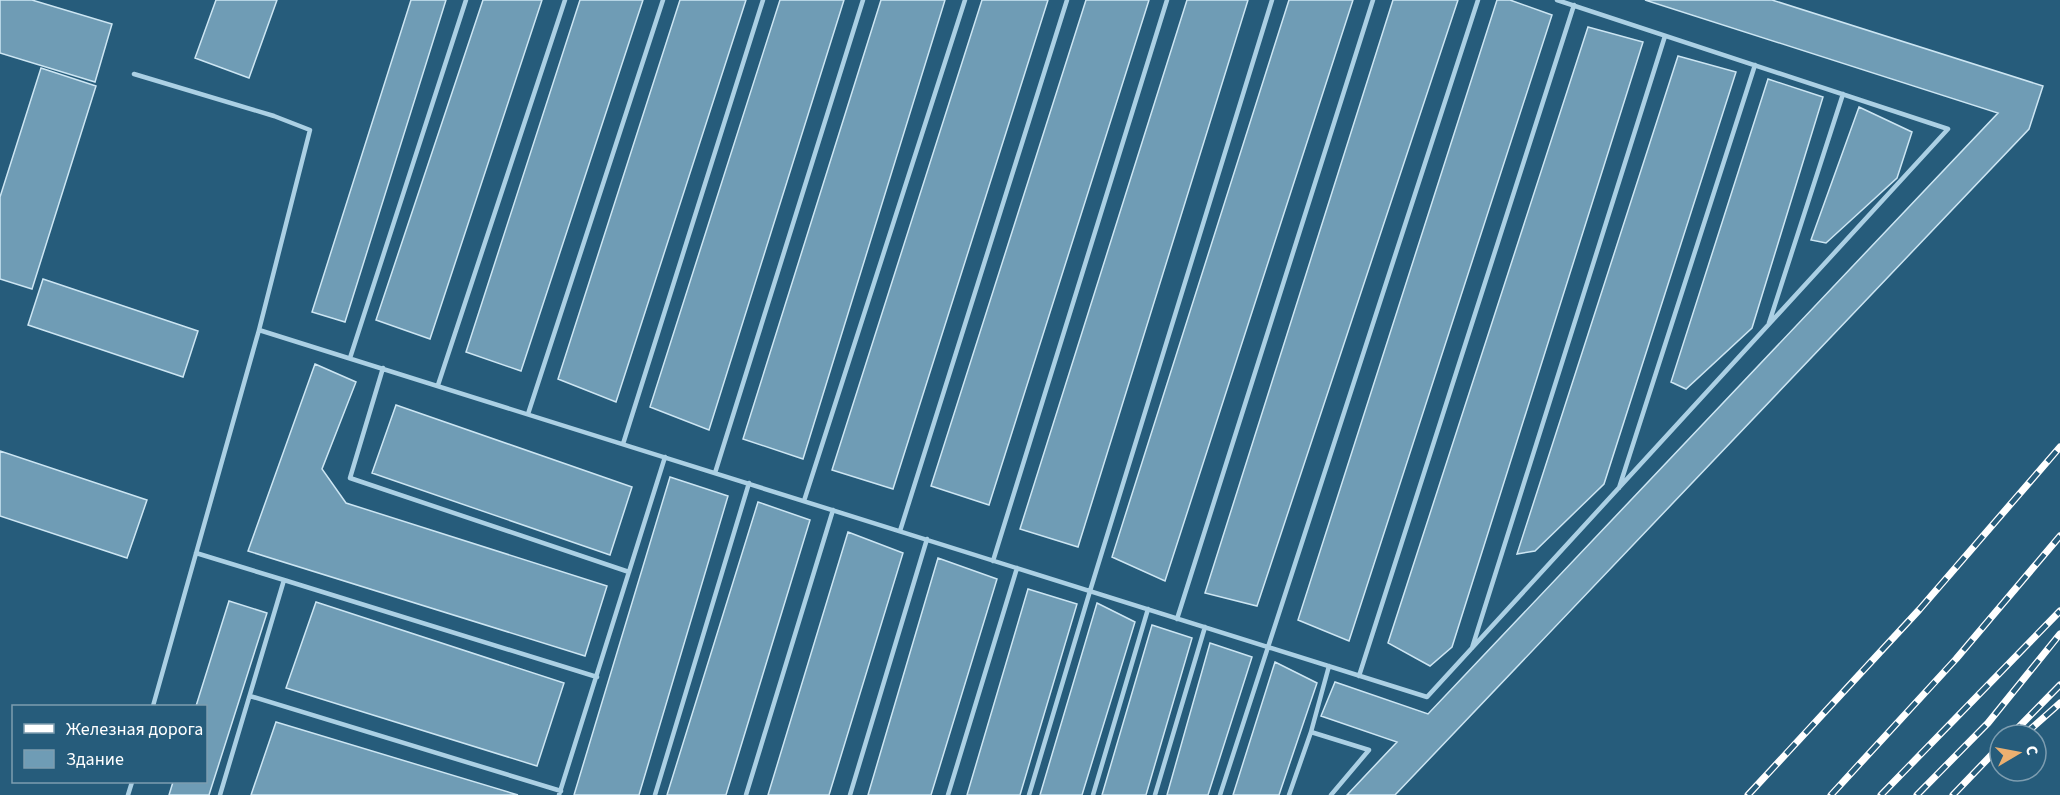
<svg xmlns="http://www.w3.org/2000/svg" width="2060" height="795" viewBox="0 0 2060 795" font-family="'Source Sans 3',sans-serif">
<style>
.building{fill:#6f9cb5;stroke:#cde6f3;stroke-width:1.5}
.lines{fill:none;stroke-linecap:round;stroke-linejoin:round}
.service{stroke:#abd0e4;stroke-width:4.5}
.rail-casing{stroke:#fff;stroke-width:7}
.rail{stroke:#265c7b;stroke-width:4.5;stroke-dasharray:14;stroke-linecap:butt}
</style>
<rect width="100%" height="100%" fill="#265c7b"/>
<path class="building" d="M0,0H32L112,24L95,82L0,53Z
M216,0H277L249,78L195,58Z
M411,0H446L345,322L312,312Z
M483,0H542L430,339L376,320Z
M580,0H643L521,371L466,352Z
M680,0H746L616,402L558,379Z
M780,0H844L709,430L650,407Z
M881,0H945L803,459L743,439Z
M982,0H1048L893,489L832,470Z
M1086,0H1149L989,505L931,486Z
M1187,0H1248L1078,547L1020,529Z
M1289,0H1353L1165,581L1112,557Z
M1393,0H1458L1257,606L1205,593Z
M1497,0H1510L1552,15L1349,641L1298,620Z
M1645,0H1772L2043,86L2029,129L1395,795H1347L1397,742L1321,716L1335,682L1428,714L1998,113Z
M1588,27L1643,42L1452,647L1430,666L1388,643Z
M1678,56L1736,72L1604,484L1535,551L1517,554Z
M41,68L96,86L32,289L0,279V197Z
M1768,79L1823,97L1752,328L1686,389L1671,382Z
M1859,107L1912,132L1897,178L1826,243L1811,240Z
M43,279L198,331L183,377L28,325Z
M315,364L356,382L322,469L346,503L607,586L585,656L248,551Z
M396,405L632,487L610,555L372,473Z
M0,451L147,500L127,558L0,516Z
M670,477L728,496L639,795H574Z
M758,502L810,520L726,795H667Z
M848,532L903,553L829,795H768Z
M938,558L997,579L931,795H868Z
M1028,589L1077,604L1020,795H967Z
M229,601L267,613L209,795H169L173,782H206V706H196Z
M316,602L564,683L537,766L286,688Z
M1097,603L1135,622L1082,795H1040Z
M1152,625L1192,638L1146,795H1102Z
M1210,643L1252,657L1208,795H1167Z
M1275,662L1317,683L1279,795H1233Z
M276,722L518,795H251Z"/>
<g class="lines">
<path class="service" d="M134,74L274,116L310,130L259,330
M1769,323L1843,94
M350,358L466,0
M383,368L350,478L629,572
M438,385L565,0
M528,414L663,0
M623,444L763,0
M715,473L863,0
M1619,488L1755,65
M804,501L965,0
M900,531L1067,0
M196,553L284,580L220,795
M993,561L1167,0
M284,580L597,677
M1177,619L1373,0
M1472,648L1665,36
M1329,666L1311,732L1369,750L1331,795
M1359,676L1574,5
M250,696L561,791
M153,706L259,330L1427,697L1948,129L1557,0
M128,795L132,782
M559,795L665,457
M655,795L749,483
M746,795L833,510
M850,795L927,539
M948,795L1017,568
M1029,795L1090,591L1272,0
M1093,795L1148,609
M1155,795L1205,627
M1220,795L1478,0
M1289,795L1311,732"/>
<g class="rail-casing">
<path id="rail" d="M2011,735L2060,685
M2024,735L2060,703
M1748,795L1919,610L2060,447
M1831,795L1956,659L2060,536
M1881,795L2060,611
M1917,795L1988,723L2060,634
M1953,795L2000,746"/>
</g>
<use href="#rail" class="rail"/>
</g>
<rect x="12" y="705" width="195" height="78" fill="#265c7b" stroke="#7d9db0" stroke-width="1.5"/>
<rect x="24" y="724" width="30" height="9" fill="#ffffff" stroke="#7d9db0" stroke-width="1.5"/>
<text x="66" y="735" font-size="18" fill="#ffffff">Железная дорога</text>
<rect x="24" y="750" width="30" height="18" fill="#6f9cb5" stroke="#7d9db0" stroke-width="1.5"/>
<text x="66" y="765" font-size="18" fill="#ffffff">Здание</text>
<g transform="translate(2018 753) rotate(80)"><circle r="28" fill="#265c7b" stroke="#7d9db0" stroke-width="1.5"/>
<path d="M0-4.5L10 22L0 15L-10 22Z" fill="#ecb070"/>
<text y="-9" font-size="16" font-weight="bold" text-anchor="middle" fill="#ffffff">С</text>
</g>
</svg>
